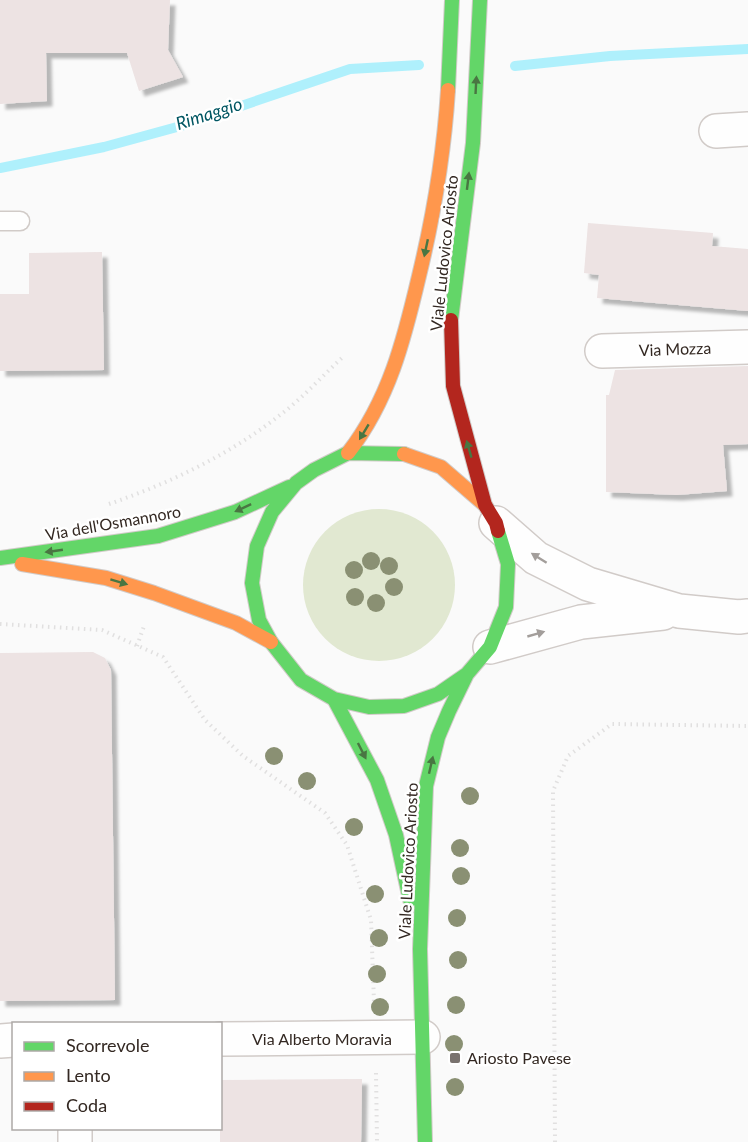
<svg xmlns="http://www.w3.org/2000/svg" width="748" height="1142" viewBox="0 0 748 1142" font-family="Lato,sans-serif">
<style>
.green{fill:#e1e8d1}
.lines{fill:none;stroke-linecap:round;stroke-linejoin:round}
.stream{stroke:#aff0fc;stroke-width:10}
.building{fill:#ede3e3;filter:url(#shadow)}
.lane-casing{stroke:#d1cbc8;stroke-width:21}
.street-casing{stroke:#d1cbc8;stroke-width:36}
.fast-casing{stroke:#d1cbc8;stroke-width:16}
.slow-casing{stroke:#d1cbc8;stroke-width:16}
.jam-casing{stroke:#d1cbc8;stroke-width:16}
.path{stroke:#e1e0e0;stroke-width:4;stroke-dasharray:1.5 4.5;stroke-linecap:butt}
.lane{stroke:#fefefe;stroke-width:18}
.street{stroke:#fefefe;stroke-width:33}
.fast{stroke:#63d668;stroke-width:14}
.slow{stroke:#ff974d;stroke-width:14}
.jam{stroke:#b3261e;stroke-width:14}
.tree{fill:#8a9073}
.oneway{fill:#497642}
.oneway2{fill:#a39e9b}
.poi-dot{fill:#79726e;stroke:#fff;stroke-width:2}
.labels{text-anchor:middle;stroke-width:5;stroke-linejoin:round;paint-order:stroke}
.street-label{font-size:16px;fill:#332822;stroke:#fff}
.poi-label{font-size:16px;fill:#332822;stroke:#fff;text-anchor:start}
.water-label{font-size:18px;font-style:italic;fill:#005662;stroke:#fff}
</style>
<defs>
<filter id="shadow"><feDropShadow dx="5.5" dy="5.5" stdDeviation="1.5" flood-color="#0004"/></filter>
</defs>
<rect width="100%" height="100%" fill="#fafafa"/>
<path class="green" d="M303 585a76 76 0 1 1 152 0a76 76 0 1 1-152 0Z"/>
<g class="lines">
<path class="stream" d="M515,66L610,56L748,49
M0,168L104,147L188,124L350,69L419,65"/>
</g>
<path class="building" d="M0,0H170L168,50L183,77L139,91L127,53H46L47,101L0,104Z
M588,223L713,233L712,246L748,249V311L597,298L599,275L584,273Z
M102,252L104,370L0,371V294H29V253Z
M748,366V444L723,445L727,491L677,495L606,492V395H609L615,370Z
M93,652L105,658L111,670L115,1000L0,1001V653Z
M362,1079L361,1142H220V1080Z"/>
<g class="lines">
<g class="lane-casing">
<path id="lane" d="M0,221H20"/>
</g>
<g class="street-casing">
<path id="street" d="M716,131L748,129
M602,351L748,347
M496,523L536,558L588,584L679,611L739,617L748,616
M490,647L581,622L663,613
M220,1039L423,1037
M0,1041L14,1040
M75,1128V1142"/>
</g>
<g class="fast-casing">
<path id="fast" d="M448,90L452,0
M451,320L473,143L480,0
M404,454L348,453L314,470L296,483L272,512L257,546L252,583L259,620L271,642L301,680L334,699L369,707L404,706L438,694L467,674
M0,558L158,536L235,512L289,487
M334,699L377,780L396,835L410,900
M425,1142L420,949L426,786L438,737L449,711L467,674L490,647L506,607L508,564L498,531"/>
</g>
<g class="slow-casing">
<path id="slow" d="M348,453C389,400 404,340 419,276C434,214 444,153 448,90
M404,454L441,467L485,505
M22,564L106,578L154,593L236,623L271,642"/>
</g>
<g class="jam-casing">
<path id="jam" d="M451,320L453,386L485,505L496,523L498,531"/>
</g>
<path class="path" d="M109,504C170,483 229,455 280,415C303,398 323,375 344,356
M0,624L102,630L163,657L205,720L243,756L325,813L347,845L371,920L374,1002
M137,646L144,626
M376,1073L377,1142
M555,1142L553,791L568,756L612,724L748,726"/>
<use href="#lane" class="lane"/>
<use href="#street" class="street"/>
<use href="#fast" class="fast"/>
<use href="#slow" class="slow"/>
<use href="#jam" class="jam"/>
</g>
<g class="tree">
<circle cx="371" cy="561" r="9"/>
<circle cx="389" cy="566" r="9"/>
<circle cx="354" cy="570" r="9"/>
<circle cx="394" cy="587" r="9"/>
<circle cx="355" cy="597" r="9"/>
<circle cx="376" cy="603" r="9"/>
<circle cx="274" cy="756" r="9"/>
<circle cx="307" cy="781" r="9"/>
<circle cx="470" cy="796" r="9"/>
<circle cx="354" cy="827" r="9"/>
<circle cx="460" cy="848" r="9"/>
<circle cx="461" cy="876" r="9"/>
<circle cx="375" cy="894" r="9"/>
<circle cx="457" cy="918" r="9"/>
<circle cx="379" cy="938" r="9"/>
<circle cx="458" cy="960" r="9"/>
<circle cx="377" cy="974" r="9"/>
<circle cx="456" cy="1005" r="9"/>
<circle cx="380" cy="1007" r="9"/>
<circle cx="454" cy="1044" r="9"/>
<circle cx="455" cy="1087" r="9"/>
</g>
<defs><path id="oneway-solid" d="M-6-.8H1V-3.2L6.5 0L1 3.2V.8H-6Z" transform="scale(1.5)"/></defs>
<g class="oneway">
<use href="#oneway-solid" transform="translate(476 85) rotate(-87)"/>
<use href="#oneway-solid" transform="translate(468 181) rotate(-83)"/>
<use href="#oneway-solid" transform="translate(426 248) rotate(102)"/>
<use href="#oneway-solid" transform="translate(364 432) rotate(121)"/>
<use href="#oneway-solid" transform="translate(469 449) rotate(-106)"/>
<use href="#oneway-solid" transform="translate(243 508) rotate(155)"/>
<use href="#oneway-solid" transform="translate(54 551) rotate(172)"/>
<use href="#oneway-solid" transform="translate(119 582) rotate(17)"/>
<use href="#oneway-solid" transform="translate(362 751) rotate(63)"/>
<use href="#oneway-solid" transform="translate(431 765) rotate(-77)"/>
</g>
<g class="oneway2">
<use href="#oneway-solid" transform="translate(539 558) rotate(-148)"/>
<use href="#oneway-solid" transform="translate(536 634) rotate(-16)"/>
</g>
<rect class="poi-dot" x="449" y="1052" width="12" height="12" rx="3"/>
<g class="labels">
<g class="street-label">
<text transform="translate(444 253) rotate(-84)" y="6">Viale Ludovico Ariosto</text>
<text transform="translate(675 349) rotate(-2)" y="6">Via Mozza</text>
<text transform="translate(113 523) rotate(-10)" y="6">Via dell'Osmannoro</text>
<text transform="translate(408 861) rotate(-87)" y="6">Viale Ludovico Ariosto</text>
<text x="322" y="1045">Via Alberto Moravia</text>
</g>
<g class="poi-label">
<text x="467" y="1064">Ariosto Pavese</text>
</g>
<g class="water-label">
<text transform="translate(209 114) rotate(-18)" y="6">Rimaggio</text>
</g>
</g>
<rect x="12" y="1022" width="210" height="108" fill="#ffffff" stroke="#ada9a7" stroke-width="1.5"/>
<rect x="24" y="1042" width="30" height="9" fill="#63d668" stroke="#ada9a7" stroke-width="1.5"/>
<text x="66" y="1052" font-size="18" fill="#332822">Scorrevole</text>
<rect x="24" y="1072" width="30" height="9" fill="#ff974d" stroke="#ada9a7" stroke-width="1.5"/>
<text x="66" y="1082" font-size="18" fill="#332822">Lento</text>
<rect x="24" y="1102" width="30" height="9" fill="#b3261e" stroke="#ada9a7" stroke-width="1.5"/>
<text x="66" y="1112" font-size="18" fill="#332822">Coda</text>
</svg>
